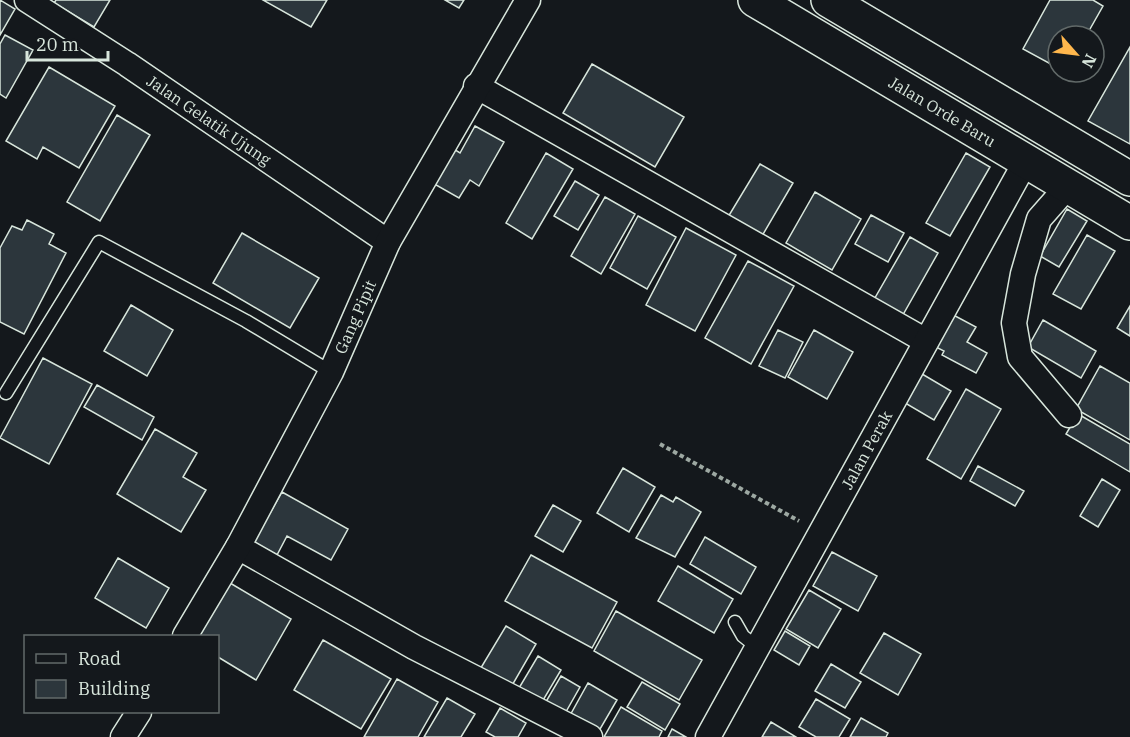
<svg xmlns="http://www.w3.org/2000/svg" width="1130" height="737" viewBox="0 0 1130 737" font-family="'IBM Plex Serif',serif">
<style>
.building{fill:#2c363c;stroke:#d8e6dc;stroke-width:1.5}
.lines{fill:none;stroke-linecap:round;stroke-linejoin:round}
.service-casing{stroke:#d8e6dc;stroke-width:15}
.minor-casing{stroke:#d8e6dc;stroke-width:27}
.secondary-casing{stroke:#d8e6dc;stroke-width:36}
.path{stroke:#9da8a2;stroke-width:4;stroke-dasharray:4.5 3;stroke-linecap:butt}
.service{stroke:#14181c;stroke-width:12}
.minor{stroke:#14181c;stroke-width:24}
.secondary{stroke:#14181c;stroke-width:33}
.labels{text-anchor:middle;stroke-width:4.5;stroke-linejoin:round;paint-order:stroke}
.street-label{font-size:16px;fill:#d8e6dc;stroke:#14181c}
</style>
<rect width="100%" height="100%" fill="#14181c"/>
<path class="building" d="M0,0L15,9L0,35Z
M56,0H110L94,27L54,3Z
M263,0H327L311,27Z
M445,0H464L459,8Z
M1050,0H1093L1103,6L1086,36H1058V68L1023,49Z
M5,35L33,50L6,98L0,94V44Z
M1130,47V144L1088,121Z
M592,64L684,117L655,167L563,113Z
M49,67L115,106L79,168L43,147L37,159L6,141Z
M117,115L150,135L100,221L67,202Z
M475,126L504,142L479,186L470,180L459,198L429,181L449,146L460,153Z
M546,153L573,169L532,239L506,223Z
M966,153L990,167L950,236L926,223Z
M760,164L793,183L762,236L728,217Z
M575,181L599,195L578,230L554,216Z
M815,192L861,219L832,270L786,243Z
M605,197L635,214L601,274L571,256Z
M1067,209L1087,221L1059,267L1040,256Z
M871,215L904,233L888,262L855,244Z
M638,216L676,237L647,289L610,268Z
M27,220L54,234L49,244L66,253L24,334L0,322V248L12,226L22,230Z
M686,228L736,255L695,331L646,305Z
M242,233L319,278L290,328L213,283Z
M1087,235L1115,251L1081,309L1053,294Z
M910,237L938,253L900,320L872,303Z
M748,261L794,286L751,364L705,338Z
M131,305L173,330L147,376L104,351Z
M1130,306V336L1117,328Z
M944,310L976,327L967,342L987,353L976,373L942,355L944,351L926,342Z
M1043,320L1096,351L1081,378L1028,347Z
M778,330L803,342L785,378L759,366Z
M814,330L853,352L827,399L788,377Z
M43,358L92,384L49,464L0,438Z
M1100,366L1130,383V440L1076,409Z
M917,371L951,391L934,420L900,400Z
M97,385L154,417L142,440L84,407Z
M966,389L1001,409L961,479L927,459Z
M1078,414L1130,444V472L1066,434Z
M155,429L197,453L183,477L206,490L181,532L117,494Z
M978,466L1024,491L1015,506L970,481Z
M623,468L655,487L629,532L597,513Z
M1102,479L1120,490L1098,527L1080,516Z
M282,492L348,529L331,560L287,536L277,555L252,541L267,512L270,513Z
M661,495L673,502L676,497L701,512L675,557L636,538Z
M553,505L581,521L563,552L535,536Z
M705,537L756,567L741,594L690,564Z
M832,552L877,576L858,611L813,586Z
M531,555L617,602L592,648L505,601Z
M118,558L169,588L146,628L95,598Z
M678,566L733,599L714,633L658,601Z
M225,580L291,619L256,680L218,657V636H192Z
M809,590L841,609L818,648L786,629Z
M616,611L702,660L679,700L594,651Z
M506,626L536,644L510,689L479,671Z
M785,631L810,646L799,665L774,650Z
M884,633L921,654L898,695L860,673Z
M323,640L391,679L361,729L294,690Z
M538,656L561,670L542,702L519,688Z
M831,664L861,682L845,708L815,691Z
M561,676L580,687L563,717L544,705Z
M397,679L438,702L418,737H364Z
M642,682L680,704L665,730L627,707Z
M588,683L617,700L596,736L568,719Z
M447,698L475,714L461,737H424Z
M816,699L850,719L839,737H816L799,727Z
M621,707L662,731L659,737H604Z
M500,708L526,723L518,737H495L486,732Z
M861,718L888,733L886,737H850Z
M771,722L796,737H762Z
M672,729L686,737H668Z"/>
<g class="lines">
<g class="service-casing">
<path id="service" d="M6,393L99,242L246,321L331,372
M735,622L743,636L758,648"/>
</g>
<g class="minor-casing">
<g id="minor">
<path id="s1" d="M27,0L127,64L388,242"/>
<path d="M476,86L926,341"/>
<path d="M1068,186L1039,219L1023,274L1014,323L1020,357L1069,415"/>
<path d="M238,547L414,647L590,737"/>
<path id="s2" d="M185,636L238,547L331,372L388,242L528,0"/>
<path d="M123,737L139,712"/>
<path id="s3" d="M708,737L1026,161"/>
</g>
</g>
<g class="secondary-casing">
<g id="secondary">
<path id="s4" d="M755,0L1130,223"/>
<path d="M828,0L1130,179"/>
</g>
</g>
<path class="path" d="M660,444L799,521"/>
<use href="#service" class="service"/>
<use href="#minor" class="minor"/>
<use href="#secondary" class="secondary"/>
</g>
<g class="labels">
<g class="street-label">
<text dy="6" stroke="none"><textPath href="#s4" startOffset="218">Jalan Orde Baru</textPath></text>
<text dy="6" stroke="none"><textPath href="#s1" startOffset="218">Jalan Gelatik Ujung</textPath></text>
<text dy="6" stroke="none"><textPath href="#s2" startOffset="362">Gang Pipit</textPath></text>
<text dy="6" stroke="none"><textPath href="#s3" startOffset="328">Jalan Perak</textPath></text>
</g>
</g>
<rect x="24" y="635" width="195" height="78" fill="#14181c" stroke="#626a69" stroke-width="1.5"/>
<rect x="36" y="654" width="30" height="9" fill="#14181c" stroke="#626a69" stroke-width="1.5"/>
<text x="78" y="665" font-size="18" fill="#d8e6dc">Road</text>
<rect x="36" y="680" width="30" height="18" fill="#2c363c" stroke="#626a69" stroke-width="1.5"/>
<text x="78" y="695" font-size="18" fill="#d8e6dc">Building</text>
<g transform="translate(1076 54) rotate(118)"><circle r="28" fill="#14181c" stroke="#626a69" stroke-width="1.5"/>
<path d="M0-4.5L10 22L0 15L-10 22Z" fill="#ffb74d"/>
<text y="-9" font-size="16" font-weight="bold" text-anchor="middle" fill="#d8e6dc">N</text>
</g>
<path d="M27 51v9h81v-9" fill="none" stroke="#d8e6dc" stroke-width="3"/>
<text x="36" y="51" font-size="18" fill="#d8e6dc" stroke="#14181c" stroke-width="4.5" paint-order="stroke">20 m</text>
</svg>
